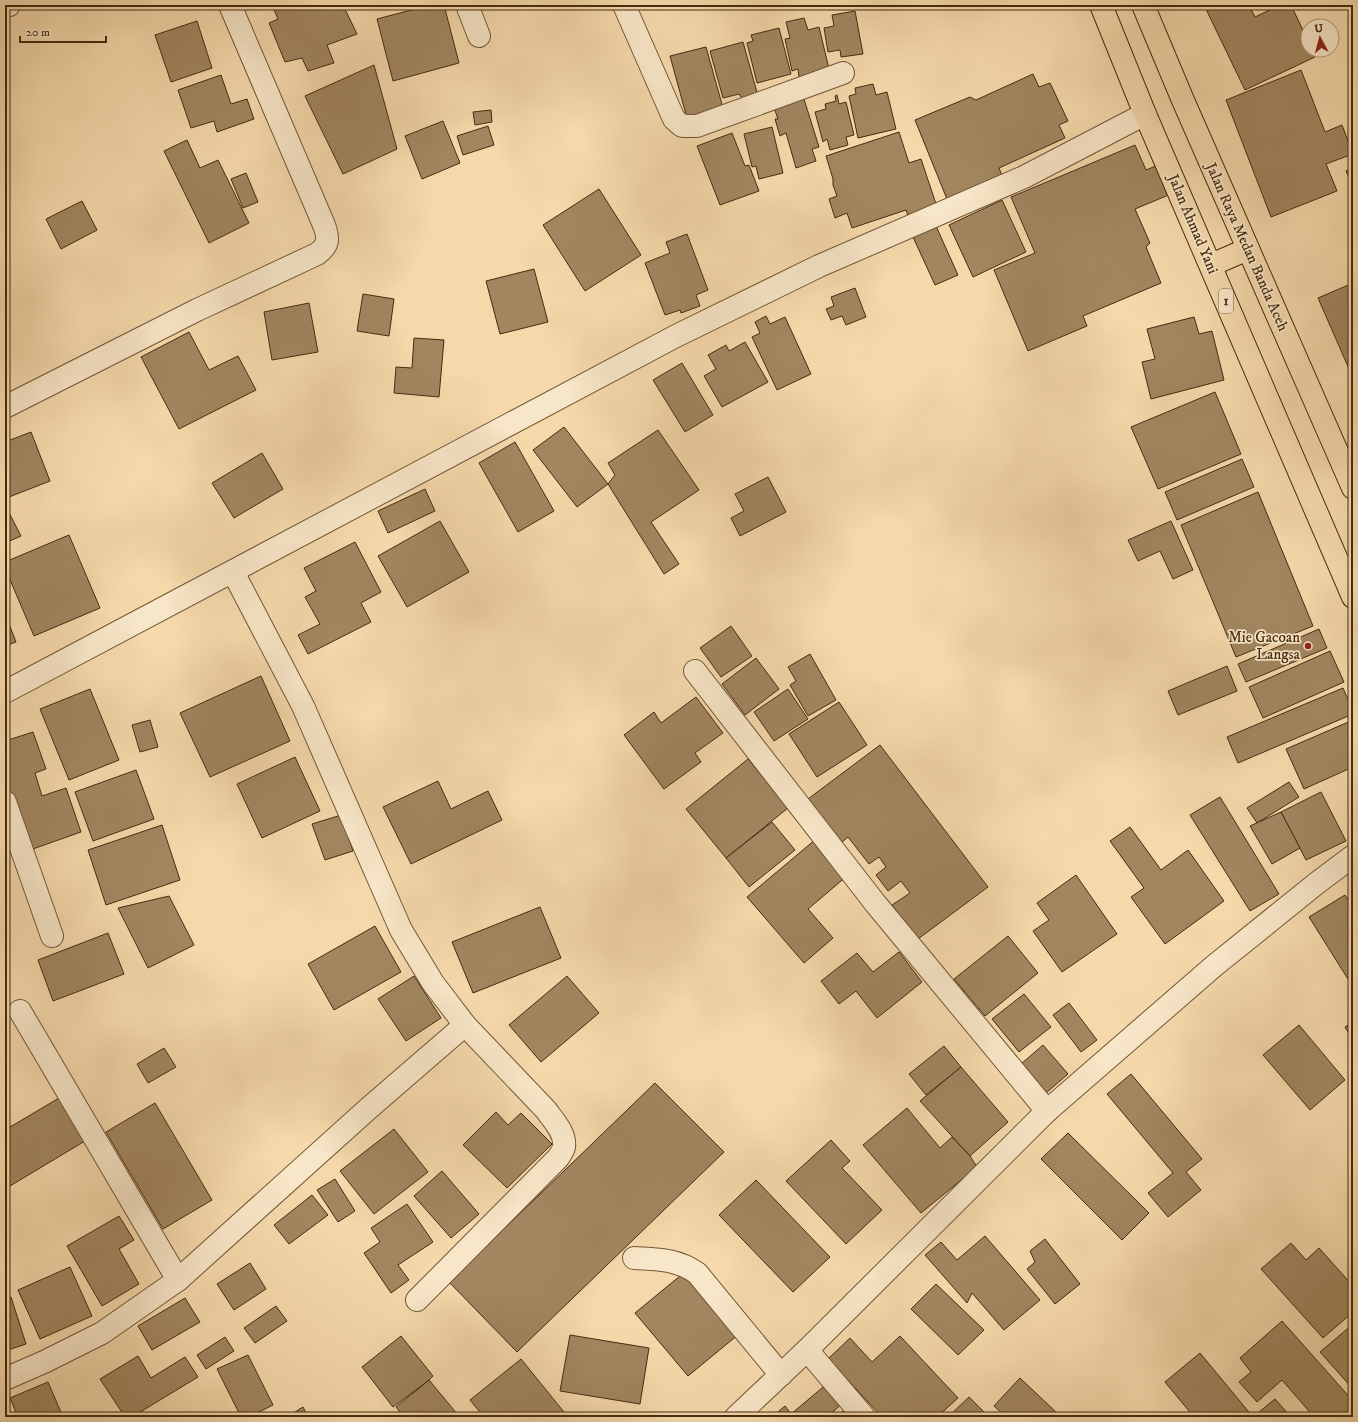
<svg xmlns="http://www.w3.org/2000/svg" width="1358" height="1422" font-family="'IM FELL DW Pica',serif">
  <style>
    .building { fill: #a18660; stroke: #452c0e }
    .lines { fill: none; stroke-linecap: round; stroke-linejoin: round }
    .minor-casing { stroke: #715735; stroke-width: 24 }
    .major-casing { stroke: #452c0e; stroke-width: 24 }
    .highway-casing { stroke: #452c0e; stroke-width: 24 }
    .minor { stroke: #f8e6c8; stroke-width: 22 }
    .major { stroke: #f5d9ab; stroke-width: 22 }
    .highway { stroke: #f5d9ab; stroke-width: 22 }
    .poi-dot { fill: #8f2418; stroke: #f8e6c8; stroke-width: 1.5 }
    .labels { text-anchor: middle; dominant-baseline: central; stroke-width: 3.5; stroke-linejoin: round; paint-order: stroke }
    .shield { fill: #f8e6c8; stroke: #7b6446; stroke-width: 1 }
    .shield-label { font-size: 14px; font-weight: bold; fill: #452c0e }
    .street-label { font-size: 15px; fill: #452c0e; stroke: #f8e6c8 }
    .poi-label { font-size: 15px; fill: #452c0e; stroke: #f8e6c8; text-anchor: end }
  </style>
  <rect width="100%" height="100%" fill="#f5d9ab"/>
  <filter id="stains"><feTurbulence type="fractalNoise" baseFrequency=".005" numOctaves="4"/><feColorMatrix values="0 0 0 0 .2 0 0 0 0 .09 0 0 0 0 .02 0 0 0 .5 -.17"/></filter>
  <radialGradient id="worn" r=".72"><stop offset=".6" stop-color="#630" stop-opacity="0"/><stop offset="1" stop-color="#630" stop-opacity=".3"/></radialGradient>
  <g class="building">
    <polygon points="272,5 343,5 357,34 327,45 334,63 308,71 302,58 285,62 269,23 278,19"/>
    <polygon points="430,5 444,5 459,63 393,81 377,19"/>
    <polygon points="1204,5 1249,5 1255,17 1280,5 1291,5 1308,41 1308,50 1312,50 1315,57 1245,90"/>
    <polygon points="855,11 863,54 841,57 840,50 828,52 824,28 834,26 832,15"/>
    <polygon points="804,18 808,30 819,27 829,69 799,77 798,69 792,71 785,39 790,38 786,22"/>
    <polygon points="197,21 212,68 171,82 155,35"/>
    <polygon points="779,28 791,74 757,83 747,43 753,41 751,35"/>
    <polygon points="743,42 758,96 743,100 739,94 723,98 710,51"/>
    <polygon points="706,47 723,108 687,118 670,56"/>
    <polygon points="374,65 397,149 343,174 305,96"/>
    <polygon points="1301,70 1325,132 1342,125 1353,154 1326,164 1337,191 1271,217 1226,100"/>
    <polygon points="1033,74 1039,87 1050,83 1068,121 1059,125 1065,138 999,168 1003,178 949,204 915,120 970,97 976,100"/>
    <polygon points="221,75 231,104 247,99 254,119 217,132 214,121 191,128 178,90"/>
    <polygon points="873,84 876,95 887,92 896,129 858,138 849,96 856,94 855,88"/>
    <polygon points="837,95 839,104 846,102 854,135 846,137 848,145 830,150 827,139 823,142 815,112 826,109 825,104 836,101 835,96"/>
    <polygon points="803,96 819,147 812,149 816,161 796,168 786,133 780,136 775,119 778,119 773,105"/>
    <polygon points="491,110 492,122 475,125 473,112"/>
    <polygon points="443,121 460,163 422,179 405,136"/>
    <polygon points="488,126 494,145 463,155 457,136"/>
    <polygon points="772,127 783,173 759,179 756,166 752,167 744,134"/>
    <polygon points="899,132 909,163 921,159 939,213 910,222 906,210 852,228 847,213 835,218 829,199 837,196 833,185 833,179 826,156"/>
    <polygon points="732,133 745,166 749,165 759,191 720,205 697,146"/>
    <polygon points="187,140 200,168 218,160 249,223 209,243 164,151"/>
    <polygon points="1135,145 1146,170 1158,165 1171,194 1135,209 1150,243 1146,247 1161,283 1083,316 1087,326 1028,351 994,270 1035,253 1011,197"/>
    <polygon points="1353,168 1353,187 1346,171"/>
    <polygon points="246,173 258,202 243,208 231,179"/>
    <polygon points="599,189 641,255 585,291 543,225"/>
    <polygon points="1002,200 1026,252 973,277 949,225"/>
    <polygon points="82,201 97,230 61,249 46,219"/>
    <polygon points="936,226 958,275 935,285 913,237"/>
    <polygon points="687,234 708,290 696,295 700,306 681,313 680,310 665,315 645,263 670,253 666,242"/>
    <polygon points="534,269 548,322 500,334 486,281"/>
    <polygon points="1353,283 1353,378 1318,298"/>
    <polygon points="855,288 866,317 846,325 842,316 831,320 826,309 834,306 831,297"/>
    <polygon points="363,294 394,299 389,336 357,331"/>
    <polygon points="309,303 318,352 272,360 264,312"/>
    <polygon points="766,316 770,324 785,317 811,374 777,390 752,337 760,333 755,322"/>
    <polygon points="1194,317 1199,334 1212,331 1224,380 1151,399 1142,362 1155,359 1147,329"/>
    <polygon points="189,332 209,370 238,356 256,390 179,429 141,357"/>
    <polygon points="414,338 444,340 439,397 394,393 396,367 412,368"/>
    <polygon points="745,342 768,382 722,407 704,376 716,369 708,355 726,345 729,351"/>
    <polygon points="682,363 713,415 685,432 653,380"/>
    <polygon points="1215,392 1241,454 1158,489 1131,427"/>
    <polygon points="564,427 608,484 577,507 533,450"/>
    <polygon points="658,430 699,490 651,522 679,564 664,574 608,484 615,475 608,463"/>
    <polygon points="31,432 50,481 9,497 5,487 5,442"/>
    <polygon points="515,442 554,511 518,532 479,463"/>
    <polygon points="262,453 283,489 234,518 212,483"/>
    <polygon points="1242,459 1254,487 1177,520 1165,492"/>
    <polygon points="768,477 786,512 740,536 731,518 744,511 735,494"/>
    <polygon points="425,489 435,511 388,533 378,511"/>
    <polygon points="1258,492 1313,626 1236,657 1181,525"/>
    <polygon points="5,505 21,536 5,543"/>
    <polygon points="440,521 469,572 407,607 378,556"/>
    <polygon points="1171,521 1193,570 1173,579 1160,551 1138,561 1128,540"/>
    <polygon points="69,535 100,608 34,636 5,568 5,562"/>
    <polygon points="355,542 381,592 361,603 371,622 308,654 298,635 320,624 305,597 316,591 304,568"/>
    <polygon points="5,614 16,642 5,646"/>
    <polygon points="731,626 752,656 721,677 700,648"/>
    <polygon points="1319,629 1327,648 1246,682 1238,664"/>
    <polygon points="1330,651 1344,682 1263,718 1249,687"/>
    <polygon points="810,654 836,700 808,716 790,685 796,681 788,667"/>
    <polygon points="756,658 779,689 745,715 722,684"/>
    <polygon points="1227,666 1237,691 1178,715 1168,691"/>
    <polygon points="261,676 290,741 210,777 180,713"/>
    <polygon points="1343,688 1353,711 1353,714 1238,763 1227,737"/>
    <polygon points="90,689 119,760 69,780 40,709"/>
    <polygon points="788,689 808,719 774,741 754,712"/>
    <polygon points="696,697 723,733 695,753 701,762 664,789 624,735 654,712 661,723"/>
    <polygon points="839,702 867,745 817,777 789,734"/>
    <polygon points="150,720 158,747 140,752 132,725"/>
    <polygon points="1353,720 1353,767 1304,789 1286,749"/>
    <polygon points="33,732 46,769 35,773 42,796 66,788 81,832 30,850 5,778 5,741"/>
    <polygon points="880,745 988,887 918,939 892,905 910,893 901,881 888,891 876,875 886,867 879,857 869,864 848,837 841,843 808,799"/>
    <polygon points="295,757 320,811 262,838 237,784"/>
    <polygon points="748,759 788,808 726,858 686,809"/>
    <polygon points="136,770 154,819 93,841 75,792"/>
    <polygon points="438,781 451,809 488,791 502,820 411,864 383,807"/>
    <polygon points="1289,782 1299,797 1257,823 1247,808"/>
    <polygon points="1321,792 1346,841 1306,860 1281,812"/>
    <polygon points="1220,797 1279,894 1250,911 1190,815"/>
    <polygon points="1281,812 1300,848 1272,864 1250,826"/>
    <polygon points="341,815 353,851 325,860 312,824"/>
    <polygon points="772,822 795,850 749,887 726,858"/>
    <polygon points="162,825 180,880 106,905 88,850"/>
    <polygon points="1130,827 1161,870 1188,850 1224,901 1165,944 1131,897 1144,888 1110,841"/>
    <polygon points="816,839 847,876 808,909 833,938 804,963 747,897"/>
    <polygon points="1076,875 1117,934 1062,972 1033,931 1049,920 1037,903"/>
    <polygon points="1345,895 1353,907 1353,987 1309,917"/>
    <polygon points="169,896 194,945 148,968 118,908"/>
    <polygon points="540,907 561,958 473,993 452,942"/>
    <polygon points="375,926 401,972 334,1010 308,964"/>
    <polygon points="108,933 124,974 53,1001 38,960"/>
    <polygon points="1008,936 1038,973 985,1016 954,979"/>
    <polygon points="899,952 922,982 877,1018 856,991 839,1004 821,981 857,953 873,972"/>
    <polygon points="414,976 441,1018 406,1041 378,999"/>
    <polygon points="567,976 599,1013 541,1062 509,1025"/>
    <polygon points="1024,994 1051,1027 1019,1052 992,1019"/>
    <polygon points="1069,1003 1097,1040 1081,1052 1053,1015"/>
    <polygon points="1353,1022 1353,1040 1345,1027"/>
    <polygon points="1299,1025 1345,1080 1310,1110 1263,1055"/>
    <polygon points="1043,1045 1068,1074 1046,1093 1021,1064"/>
    <polygon points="944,1046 961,1067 926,1095 909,1074"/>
    <polygon points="164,1048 176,1067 148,1083 137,1064"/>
    <polygon points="961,1067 1008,1122 970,1156 920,1101"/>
    <polygon points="1131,1074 1202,1159 1186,1172 1201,1190 1168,1217 1148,1193 1173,1173 1107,1094"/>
    <polygon points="655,1083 724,1152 517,1352 449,1282"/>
    <polygon points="59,1098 85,1141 10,1186 5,1177 5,1130"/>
    <polygon points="155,1103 212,1200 163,1229 106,1132"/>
    <polygon points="907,1108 940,1148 952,1137 970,1156 977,1167 921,1213 863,1145"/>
    <polygon points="496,1112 508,1125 521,1113 552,1144 507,1188 463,1145"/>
    <polygon points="394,1129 428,1172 374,1214 340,1171"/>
    <polygon points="1068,1133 1149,1213 1122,1240 1041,1159"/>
    <polygon points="831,1140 850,1161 842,1168 882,1210 846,1244 786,1181"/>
    <polygon points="442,1171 479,1214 451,1238 414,1196"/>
    <polygon points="335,1179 355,1211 338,1222 317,1190"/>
    <polygon points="756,1180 830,1257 793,1292 719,1215"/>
    <polygon points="312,1195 328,1215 289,1244 274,1225"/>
    <polygon points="407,1204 433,1242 398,1265 409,1280 391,1293 364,1253 380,1242 371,1228"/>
    <polygon points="119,1216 134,1240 119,1249 139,1284 102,1306 67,1246"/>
    <polygon points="985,1236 1040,1300 1004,1330 972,1293 967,1303 925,1255 941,1242 957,1260"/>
    <polygon points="1045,1239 1080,1284 1055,1304 1027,1269 1035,1262 1030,1251"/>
    <polygon points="1291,1243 1306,1260 1319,1248 1353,1286 1353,1312 1323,1338 1261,1269"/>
    <polygon points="250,1263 266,1289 234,1310 217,1284"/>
    <polygon points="70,1267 92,1316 40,1339 18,1290"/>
    <polygon points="686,1271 739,1334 688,1376 635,1313"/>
    <polygon points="936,1284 984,1330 958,1355 911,1309"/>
    <polygon points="11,1297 26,1344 5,1351 5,1299"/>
    <polygon points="185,1298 200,1322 152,1350 138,1326"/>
    <polygon points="276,1306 287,1321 255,1343 244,1328"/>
    <polygon points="1282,1321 1353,1401 1353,1417 1314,1417 1282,1380 1257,1402 1239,1382 1251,1372 1240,1358"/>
    <polygon points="1353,1324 1353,1389 1320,1352"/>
    <polygon points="570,1335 649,1348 640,1404 560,1391"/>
    <polygon points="401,1336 433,1376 429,1380 393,1407 362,1367"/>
    <polygon points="900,1336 958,1398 937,1417 882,1417 828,1359 850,1338 872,1362"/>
    <polygon points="225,1337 234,1351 206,1369 197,1355"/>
    <polygon points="1200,1353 1253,1417 1275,1399 1291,1417 1194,1417 1165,1382"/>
    <polygon points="248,1355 273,1405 249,1417 241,1417 217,1369"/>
    <polygon points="138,1356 151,1378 185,1357 198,1377 132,1417 125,1417 100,1379"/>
    <polygon points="521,1359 568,1417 484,1417 470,1400"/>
    <polygon points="1020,1378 1057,1413 1053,1417 1006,1417 994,1406"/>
    <polygon points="429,1380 458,1415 456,1417 404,1417 396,1407"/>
    <polygon points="48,1382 63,1417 18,1417 10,1398"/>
    <polygon points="828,1383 844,1402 827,1417 772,1417 785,1406 791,1414"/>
    <polygon points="969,1397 989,1417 948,1417 951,1414"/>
    <polygon points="849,1406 859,1417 836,1417"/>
    <polygon points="303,1407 308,1417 287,1417"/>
    <polygon points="604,1412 608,1417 597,1417"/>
  </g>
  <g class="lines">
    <g class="minor-casing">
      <g id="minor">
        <polyline points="467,5 479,36"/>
        <polyline points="624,5 674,119 682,126 697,126 843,73"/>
        <polyline points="5,6 9,5"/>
        <path d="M5 407 197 310 317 254C329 245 329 239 324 225L230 5"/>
        <path d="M233 572 303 706 401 930 433 983 465 1025 546 1110C553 1120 566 1133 564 1147 563 1151 560 1155 558 1158L417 1300"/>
        <polyline points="695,671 875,903 1047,1111"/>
        <polyline points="5,692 676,336 819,266 1024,177 1145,114"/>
        <polyline points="5,802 52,936"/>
        <polyline points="20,1011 178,1280"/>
        <path d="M634 1258C657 1259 677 1259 697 1273L781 1375"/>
        <polyline points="807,1350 864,1417"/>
        <polyline points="5,1379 44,1362 102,1333 178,1280 369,1108 465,1025"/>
        <polyline points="736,1417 807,1350 1047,1111 1214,966 1317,883 1353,856"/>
      </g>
    </g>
    <g class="major-casing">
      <g id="major">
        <polyline points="1101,5 1145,114 1353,597"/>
        <polyline points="1143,5 1182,98 1353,488"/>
      </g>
    </g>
    <g class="highway-casing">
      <polyline id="highway" points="1211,265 1248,249"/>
    </g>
    <use href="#minor" class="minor"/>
    <use href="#major" class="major"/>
    <use href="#highway" class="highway"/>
  </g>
  <circle class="poi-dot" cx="1308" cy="646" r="4"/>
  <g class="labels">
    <rect class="shield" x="1219" y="289" width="14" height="24" rx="3"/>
    <g class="shield-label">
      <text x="1226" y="301">1</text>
    </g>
    <g class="street-label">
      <text transform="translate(1193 224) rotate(67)">Jalan Ahmad Yani</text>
      <text transform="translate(1247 247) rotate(66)">Jalan Raya Medan Banda Aceh</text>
    </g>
    <g class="poi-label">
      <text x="1300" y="637">Mie Gacoan<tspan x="1300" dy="17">Langsa</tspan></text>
    </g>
  </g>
  <rect width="1358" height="1422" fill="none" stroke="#f5d9ab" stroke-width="20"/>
  <rect x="6" y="6" width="1346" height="1410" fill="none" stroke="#452c0e" stroke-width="2"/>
  <rect x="10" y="10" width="1338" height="1402" fill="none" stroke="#452c0e"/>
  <g transform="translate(1320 38) rotate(353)"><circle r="19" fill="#f8e6c8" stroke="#b09c7e"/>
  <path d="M0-3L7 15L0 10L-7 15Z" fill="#8f2418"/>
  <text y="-6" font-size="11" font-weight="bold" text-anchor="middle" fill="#452c0e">U</text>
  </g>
  <path d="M20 36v6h86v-6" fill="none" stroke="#452c0e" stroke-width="2"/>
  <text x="26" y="36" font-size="12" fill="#452c0e" stroke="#f8e6c8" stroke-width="3" paint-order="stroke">20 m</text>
  <rect width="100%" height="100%" filter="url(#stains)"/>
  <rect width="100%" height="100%" fill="url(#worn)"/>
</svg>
